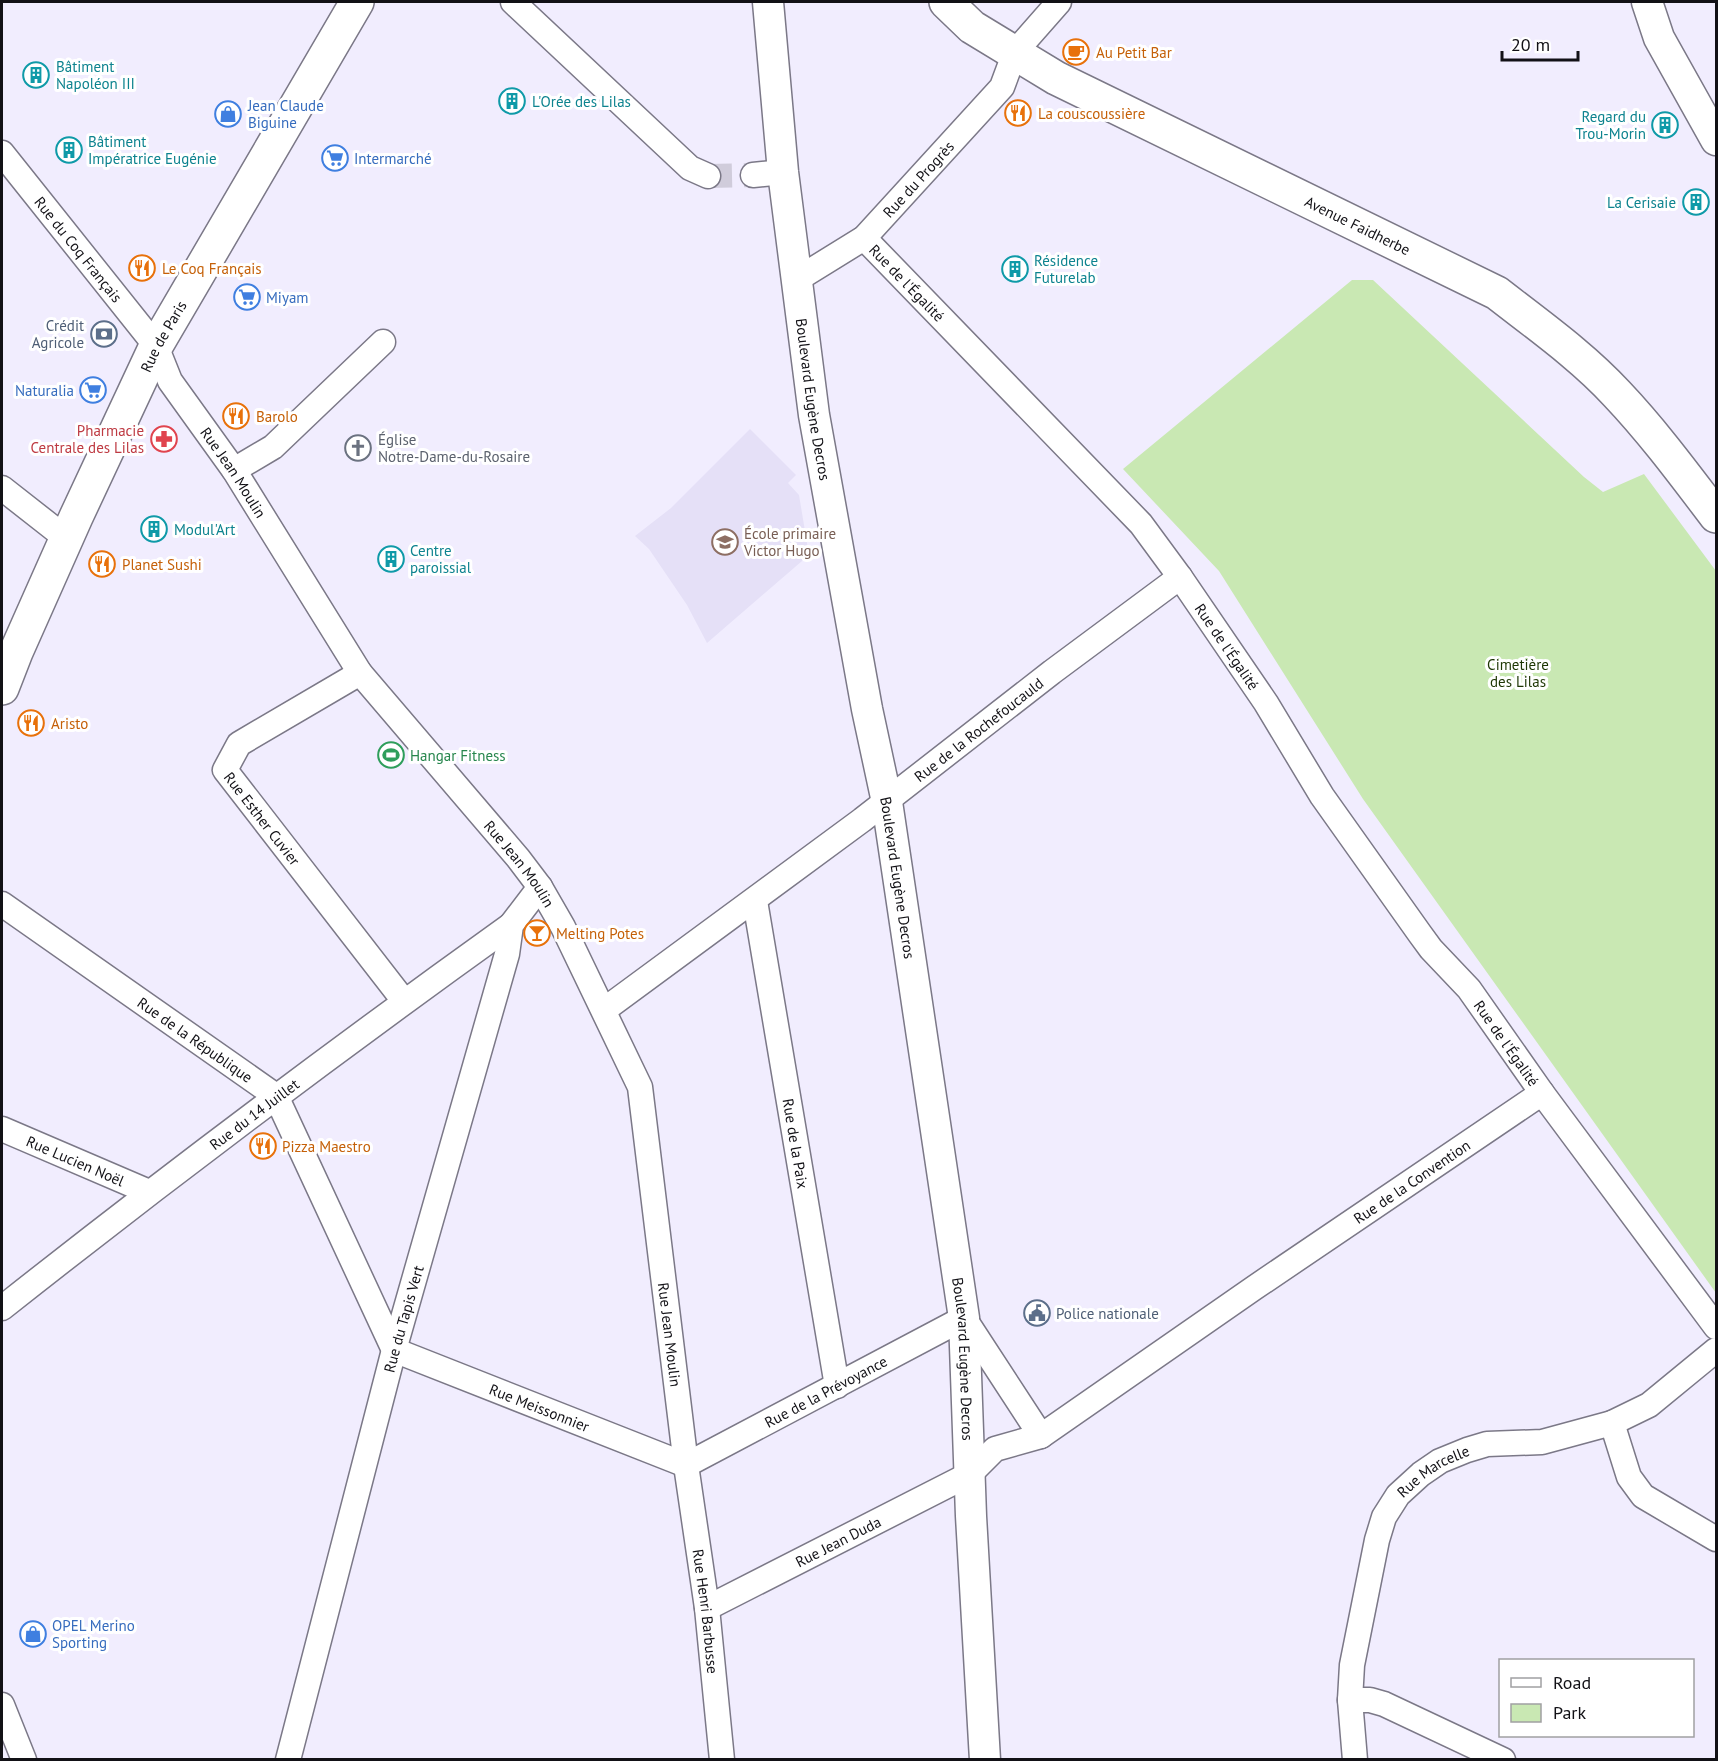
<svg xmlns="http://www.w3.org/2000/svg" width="1718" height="1761" font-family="'PT Sans',sans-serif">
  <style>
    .built { fill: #e5e0f7 }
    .green { fill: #c9e8b3 }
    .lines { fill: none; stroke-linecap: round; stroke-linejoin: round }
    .minor-tunnel { stroke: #d0ccdb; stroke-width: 24; stroke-dasharray: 24 12; stroke-linecap: butt }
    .minor-casing { stroke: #7b7887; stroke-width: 27 }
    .tertiary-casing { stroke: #7b7887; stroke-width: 33 }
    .secondary-casing { stroke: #7b7887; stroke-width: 36 }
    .minor { stroke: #fff; stroke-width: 24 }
    .tertiary { stroke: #fff; stroke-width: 30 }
    .secondary { stroke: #fff; stroke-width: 33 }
    .labels { text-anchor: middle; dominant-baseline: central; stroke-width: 6; stroke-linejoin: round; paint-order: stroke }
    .food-label { font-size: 15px; fill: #c56008; stroke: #fff; text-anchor: start }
    .culture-label { font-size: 15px; fill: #0d838f; stroke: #fff; text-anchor: start }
    .shop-label { font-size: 15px; fill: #366cbe; stroke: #fff; text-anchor: start }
    .street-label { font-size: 15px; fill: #121116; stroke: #fff }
    .service-label { font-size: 15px; fill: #4e5e75; stroke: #fff; text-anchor: end }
    .health-label { font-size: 15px; fill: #be3a42; stroke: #fff; text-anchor: end }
    .worship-label { font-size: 15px; fill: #5b616d; stroke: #fff; text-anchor: start }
    .education-label { font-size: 15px; fill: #785e54; stroke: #fff; text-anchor: start }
    .park-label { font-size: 15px; fill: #1d3603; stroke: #fff }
    .leisure-label { font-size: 15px; fill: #27864d; stroke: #fff; text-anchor: start }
  </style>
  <rect width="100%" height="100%" fill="#f1edfe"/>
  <polygon class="built" points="750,429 796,475 788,483 799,495 809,555 707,643 687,605 649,549 635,536 671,508"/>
  <polygon class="green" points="1352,280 1373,280 1584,477 1603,492 1644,474 1716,571 1716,1293 1363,799 1219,571 1123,469"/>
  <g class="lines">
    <polyline class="minor-tunnel" points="708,176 753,175"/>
    <g class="minor-casing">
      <g id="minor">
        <polyline points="513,2 690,168 708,176"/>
        <path id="s1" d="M2 153 156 346 170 381 234 470 360 673 518 858 540 887 563 927 640 1087 686 1465 707 1608 722 1760"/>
        <polyline points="753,175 783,172"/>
        <path id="s2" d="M864 238 1141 524 1180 577 1266 703 1322 796 1420 934 1431 949 1469 989 1542 1093 1716 1327"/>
        <path id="s3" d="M796 280 864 238 1002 87 1015 52 1059 2"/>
        <polyline points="234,470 273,447 383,342"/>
        <polyline points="2,488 67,539"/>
        <path id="s4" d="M360 673 239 744 225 770 404 1001"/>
        <path id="s5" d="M755 901 837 1386"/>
        <path id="s6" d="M2 904 276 1096 394 1350 686 1465"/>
        <path id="s7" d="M604 1010 862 820 1052 672 1180 577"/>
        <path id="s8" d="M2 1129 149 1192"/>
        <path id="s9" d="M2 1308C169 1176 338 1049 511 925"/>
        <polyline points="1612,1423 1629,1477 1643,1496 1716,1539"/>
        <path id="s10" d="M686 1465 964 1318 1041 1436"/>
        <path id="s11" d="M707 1608 970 1474 995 1449 1041 1436 1254 1288 1542 1093"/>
        <polyline points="1350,1700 1370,1700 1384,1704 1503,1760"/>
        <polyline points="2,1705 24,1760"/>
        <path id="s12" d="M288 1760 394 1350 507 954 511 925 540 887"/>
        <path id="s13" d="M1355 1760 1350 1700 1352 1665 1377 1540 1384 1517 1398 1495 1421 1474 1440 1461 1467 1450 1487 1444 1542 1442 1612 1423 1649 1405 1716 1350"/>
      </g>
    </g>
    <g class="tertiary-casing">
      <g id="tertiary">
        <path id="s14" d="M768 2 783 172 814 415 867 709 887 802 964 1318 971 1516 985 1760"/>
        <polyline points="1647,2 1659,38 1716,140"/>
      </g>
    </g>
    <g class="secondary-casing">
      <g id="secondary">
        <path id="s15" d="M946 2 972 27 1056 78 1497 293C1538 325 1582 356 1617 394 1653 432 1684 474 1716 516"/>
        <path id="s16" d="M2 688 16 652 76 517 156 346 357 2"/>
      </g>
    </g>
    <use href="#minor" class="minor"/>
    <use href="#tertiary" class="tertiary"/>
    <use href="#secondary" class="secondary"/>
  </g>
  <defs>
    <g id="cafe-ring" transform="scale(1.35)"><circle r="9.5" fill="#fff" stroke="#e8710a" stroke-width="1.5"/><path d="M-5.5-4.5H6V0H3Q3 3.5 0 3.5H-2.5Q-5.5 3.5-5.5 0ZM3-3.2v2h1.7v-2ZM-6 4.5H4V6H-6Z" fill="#e8710a"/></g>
    <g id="building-ring" transform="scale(1.35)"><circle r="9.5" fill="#fff" stroke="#0f9aa8" stroke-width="1.5"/><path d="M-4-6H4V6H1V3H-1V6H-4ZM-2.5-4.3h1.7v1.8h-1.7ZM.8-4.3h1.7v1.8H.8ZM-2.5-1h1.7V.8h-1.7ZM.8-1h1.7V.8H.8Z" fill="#0f9aa8"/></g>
    <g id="restaurant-ring" transform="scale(1.35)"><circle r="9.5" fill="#fff" stroke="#e8710a" stroke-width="1.5"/><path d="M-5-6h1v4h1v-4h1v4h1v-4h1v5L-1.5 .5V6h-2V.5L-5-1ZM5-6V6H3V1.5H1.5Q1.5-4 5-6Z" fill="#e8710a"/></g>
    <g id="shop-ring" transform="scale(1.35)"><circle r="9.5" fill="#fff" stroke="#3f7fe0" stroke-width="1.5"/><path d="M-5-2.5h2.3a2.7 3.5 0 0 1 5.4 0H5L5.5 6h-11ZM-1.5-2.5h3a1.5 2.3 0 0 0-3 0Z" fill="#3f7fe0"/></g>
    <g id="supermarket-ring" transform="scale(1.35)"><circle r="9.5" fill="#fff" stroke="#3f7fe0" stroke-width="1.5"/><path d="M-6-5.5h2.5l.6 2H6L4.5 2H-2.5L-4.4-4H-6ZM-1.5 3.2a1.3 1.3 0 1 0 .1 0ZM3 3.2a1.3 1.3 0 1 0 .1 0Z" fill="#3f7fe0"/></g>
    <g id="bank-ring" transform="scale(1.35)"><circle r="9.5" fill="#fff" stroke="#5c6f8a" stroke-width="1.5"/><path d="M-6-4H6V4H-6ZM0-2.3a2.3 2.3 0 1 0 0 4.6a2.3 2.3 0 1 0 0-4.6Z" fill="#5c6f8a"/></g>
    <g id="pharmacy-ring" transform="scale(1.35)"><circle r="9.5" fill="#fff" stroke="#e0444e" stroke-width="1.5"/><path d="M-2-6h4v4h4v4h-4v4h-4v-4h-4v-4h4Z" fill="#e0444e"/></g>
    <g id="church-ring" transform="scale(1.35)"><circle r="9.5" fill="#fff" stroke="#6b7280" stroke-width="1.5"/><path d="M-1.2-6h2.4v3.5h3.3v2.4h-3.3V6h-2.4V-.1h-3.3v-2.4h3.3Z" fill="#6b7280"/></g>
    <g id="school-ring" transform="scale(1.35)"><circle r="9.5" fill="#fff" stroke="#8d6e63" stroke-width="1.5"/><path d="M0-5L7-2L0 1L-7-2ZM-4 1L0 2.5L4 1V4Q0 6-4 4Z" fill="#8d6e63"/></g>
    <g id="stadium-ring" transform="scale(1.35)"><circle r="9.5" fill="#fff" stroke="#2e9e5b" stroke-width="1.5"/><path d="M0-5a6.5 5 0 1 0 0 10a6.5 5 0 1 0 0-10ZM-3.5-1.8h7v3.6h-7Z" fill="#2e9e5b"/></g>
    <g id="bar-ring" transform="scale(1.35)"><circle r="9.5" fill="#fff" stroke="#e8710a" stroke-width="1.5"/><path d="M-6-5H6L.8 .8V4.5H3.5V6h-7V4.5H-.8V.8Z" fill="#e8710a"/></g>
    <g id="civic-ring" transform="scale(1.35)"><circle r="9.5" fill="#fff" stroke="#5c6f8a" stroke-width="1.5"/><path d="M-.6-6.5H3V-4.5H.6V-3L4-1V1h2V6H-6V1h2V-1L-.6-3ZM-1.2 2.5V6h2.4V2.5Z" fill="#5c6f8a"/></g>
  </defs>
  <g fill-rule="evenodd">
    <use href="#cafe-ring" x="1076" y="52"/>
    <use href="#building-ring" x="36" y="75"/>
    <use href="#building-ring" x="512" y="101"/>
    <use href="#restaurant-ring" x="1018" y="113"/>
    <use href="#shop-ring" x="228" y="114"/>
    <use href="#building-ring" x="1665" y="125"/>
    <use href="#building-ring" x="69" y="150"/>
    <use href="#supermarket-ring" x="335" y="158"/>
    <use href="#building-ring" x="1696" y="202"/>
    <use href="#restaurant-ring" x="142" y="268"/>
    <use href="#building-ring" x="1015" y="269"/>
    <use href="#supermarket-ring" x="247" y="297"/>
    <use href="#bank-ring" x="104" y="334"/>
    <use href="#supermarket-ring" x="93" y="390"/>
    <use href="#restaurant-ring" x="236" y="416"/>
    <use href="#pharmacy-ring" x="164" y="439"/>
    <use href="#church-ring" x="358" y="448"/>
    <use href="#building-ring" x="154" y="529"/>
    <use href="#school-ring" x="725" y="542"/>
    <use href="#building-ring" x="391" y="559"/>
    <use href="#restaurant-ring" x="102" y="564"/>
    <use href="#restaurant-ring" x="31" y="723"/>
    <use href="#stadium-ring" x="391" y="755"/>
    <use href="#bar-ring" x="537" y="933"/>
    <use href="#restaurant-ring" x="263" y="1146"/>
    <use href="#civic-ring" x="1037" y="1313"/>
    <use href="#shop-ring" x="33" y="1634"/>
  </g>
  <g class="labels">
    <g class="food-label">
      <text x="1096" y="52">Au Petit Bar</text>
      <text x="1038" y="113">La couscoussière</text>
      <text x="162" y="268">Le Coq Français</text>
      <text x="256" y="416">Barolo</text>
      <text x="122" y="564">Planet Sushi</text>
      <text x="51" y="723">Aristo</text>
      <text x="556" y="933">Melting Potes</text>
      <text x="282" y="1146">Pizza Maestro</text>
    </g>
    <g class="culture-label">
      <text x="56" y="66">Bâtiment<tspan x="56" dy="17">Napoléon III</tspan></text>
      <text x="532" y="101">L'Orée des Lilas</text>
      <text x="1646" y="116" text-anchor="end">Regard du<tspan x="1646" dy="17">Trou-Morin</tspan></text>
      <text x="88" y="141">Bâtiment<tspan x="88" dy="17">Impératrice Eugénie</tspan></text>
      <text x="1676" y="202" text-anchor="end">La Cerisaie</text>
      <text x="1034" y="260">Résidence<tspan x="1034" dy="17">Futurelab</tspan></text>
      <text x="174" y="529">Modul'Art</text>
      <text x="410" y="550">Centre<tspan x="410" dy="17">paroissial</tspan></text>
    </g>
    <g class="shop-label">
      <text x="248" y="105">Jean Claude<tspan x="248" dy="17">Biguine</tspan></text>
      <text x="354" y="158">Intermarché</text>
      <text x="266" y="297">Miyam</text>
      <text x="74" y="390" text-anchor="end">Naturalia</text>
      <text x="52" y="1625">OPEL Merino<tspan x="52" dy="17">Sporting</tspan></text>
    </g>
    <g class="street-label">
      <text stroke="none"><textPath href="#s3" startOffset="160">Rue du Progrès</textPath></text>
      <text stroke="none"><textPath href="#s15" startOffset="470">Avenue Faidherbe</textPath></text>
      <text stroke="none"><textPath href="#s1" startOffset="123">Rue du Coq Français</textPath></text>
      <text stroke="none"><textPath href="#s2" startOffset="62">Rue de l'Égalité</textPath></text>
      <text stroke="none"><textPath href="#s16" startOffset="387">Rue de Paris</textPath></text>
      <text stroke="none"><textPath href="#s14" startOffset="400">Boulevard Eugène Decros</textPath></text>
      <text stroke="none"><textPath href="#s1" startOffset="396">Rue Jean Moulin</textPath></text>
      <text stroke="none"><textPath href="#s2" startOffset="548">Rue de l'Égalité</textPath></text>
      <text stroke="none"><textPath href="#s7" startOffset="468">Rue de la Rochefoucauld</textPath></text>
      <text stroke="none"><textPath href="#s4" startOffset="231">Rue Esther Cuvier</textPath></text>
      <text stroke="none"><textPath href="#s1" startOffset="882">Rue Jean Moulin</textPath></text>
      <text stroke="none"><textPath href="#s14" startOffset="886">Boulevard Eugène Decros</textPath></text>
      <text stroke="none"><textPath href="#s6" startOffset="236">Rue de la République</textPath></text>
      <text stroke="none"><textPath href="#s2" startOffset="1034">Rue de l'Égalité</textPath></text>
      <text stroke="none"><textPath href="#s9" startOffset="318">Rue du 14 Juillet</textPath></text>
      <text stroke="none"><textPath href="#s5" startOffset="246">Rue de la Paix</textPath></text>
      <text stroke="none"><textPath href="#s8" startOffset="80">Rue Lucien Noël</textPath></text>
      <text stroke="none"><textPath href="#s11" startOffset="828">Rue de la Convention</textPath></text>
      <text stroke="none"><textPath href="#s12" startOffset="456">Rue du Tapis Vert</textPath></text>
      <text stroke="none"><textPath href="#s1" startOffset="1386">Rue Jean Moulin</textPath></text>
      <text stroke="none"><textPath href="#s14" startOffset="1372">Boulevard Eugène Decros</textPath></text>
      <text stroke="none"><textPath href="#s10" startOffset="158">Rue de la Prévoyance</textPath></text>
      <text stroke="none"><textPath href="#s6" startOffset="771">Rue Meissonnier</textPath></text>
      <text stroke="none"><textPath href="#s13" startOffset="316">Rue Marcelle</textPath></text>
      <text stroke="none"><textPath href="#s11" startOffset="147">Rue Jean Duda</textPath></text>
      <text stroke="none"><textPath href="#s1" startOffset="1665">Rue Henri Barbusse</textPath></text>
    </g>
    <g class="service-label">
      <text x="84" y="325">Crédit<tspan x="84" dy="17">Agricole</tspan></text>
      <text x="1056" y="1313" text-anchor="start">Police nationale</text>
    </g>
    <g class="health-label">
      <text x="144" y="430">Pharmacie<tspan x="144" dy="17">Centrale des Lilas</tspan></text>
    </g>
    <g class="worship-label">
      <text x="378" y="439">Église<tspan x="378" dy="17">Notre-Dame-du-Rosaire</tspan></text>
    </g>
    <g class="education-label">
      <text x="744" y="533">École primaire<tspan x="744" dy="17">Victor Hugo</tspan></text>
    </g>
    <g class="park-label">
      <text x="1518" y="664">Cimetière<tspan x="1518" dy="17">des Lilas</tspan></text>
    </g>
    <g class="leisure-label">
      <text x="410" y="755">Hangar Fitness</text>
    </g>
  </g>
  <rect width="1718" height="1761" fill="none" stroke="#121116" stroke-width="6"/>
  <rect x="1499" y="1659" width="195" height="78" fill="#ffffff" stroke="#a0a0a2" stroke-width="1.5"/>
  <rect x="1511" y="1678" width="30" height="9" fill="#ffffff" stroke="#a0a0a2" stroke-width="1.5"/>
  <text x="1553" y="1689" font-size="18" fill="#121116">Road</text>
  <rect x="1511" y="1704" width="30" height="18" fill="#c9e8b3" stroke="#a0a0a2" stroke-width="1.5"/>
  <text x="1553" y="1719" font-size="18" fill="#121116">Park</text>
  <path d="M1502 51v9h76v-9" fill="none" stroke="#121116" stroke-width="3"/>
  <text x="1511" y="51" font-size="18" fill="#121116" stroke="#ffffff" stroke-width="4.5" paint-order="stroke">20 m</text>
</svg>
